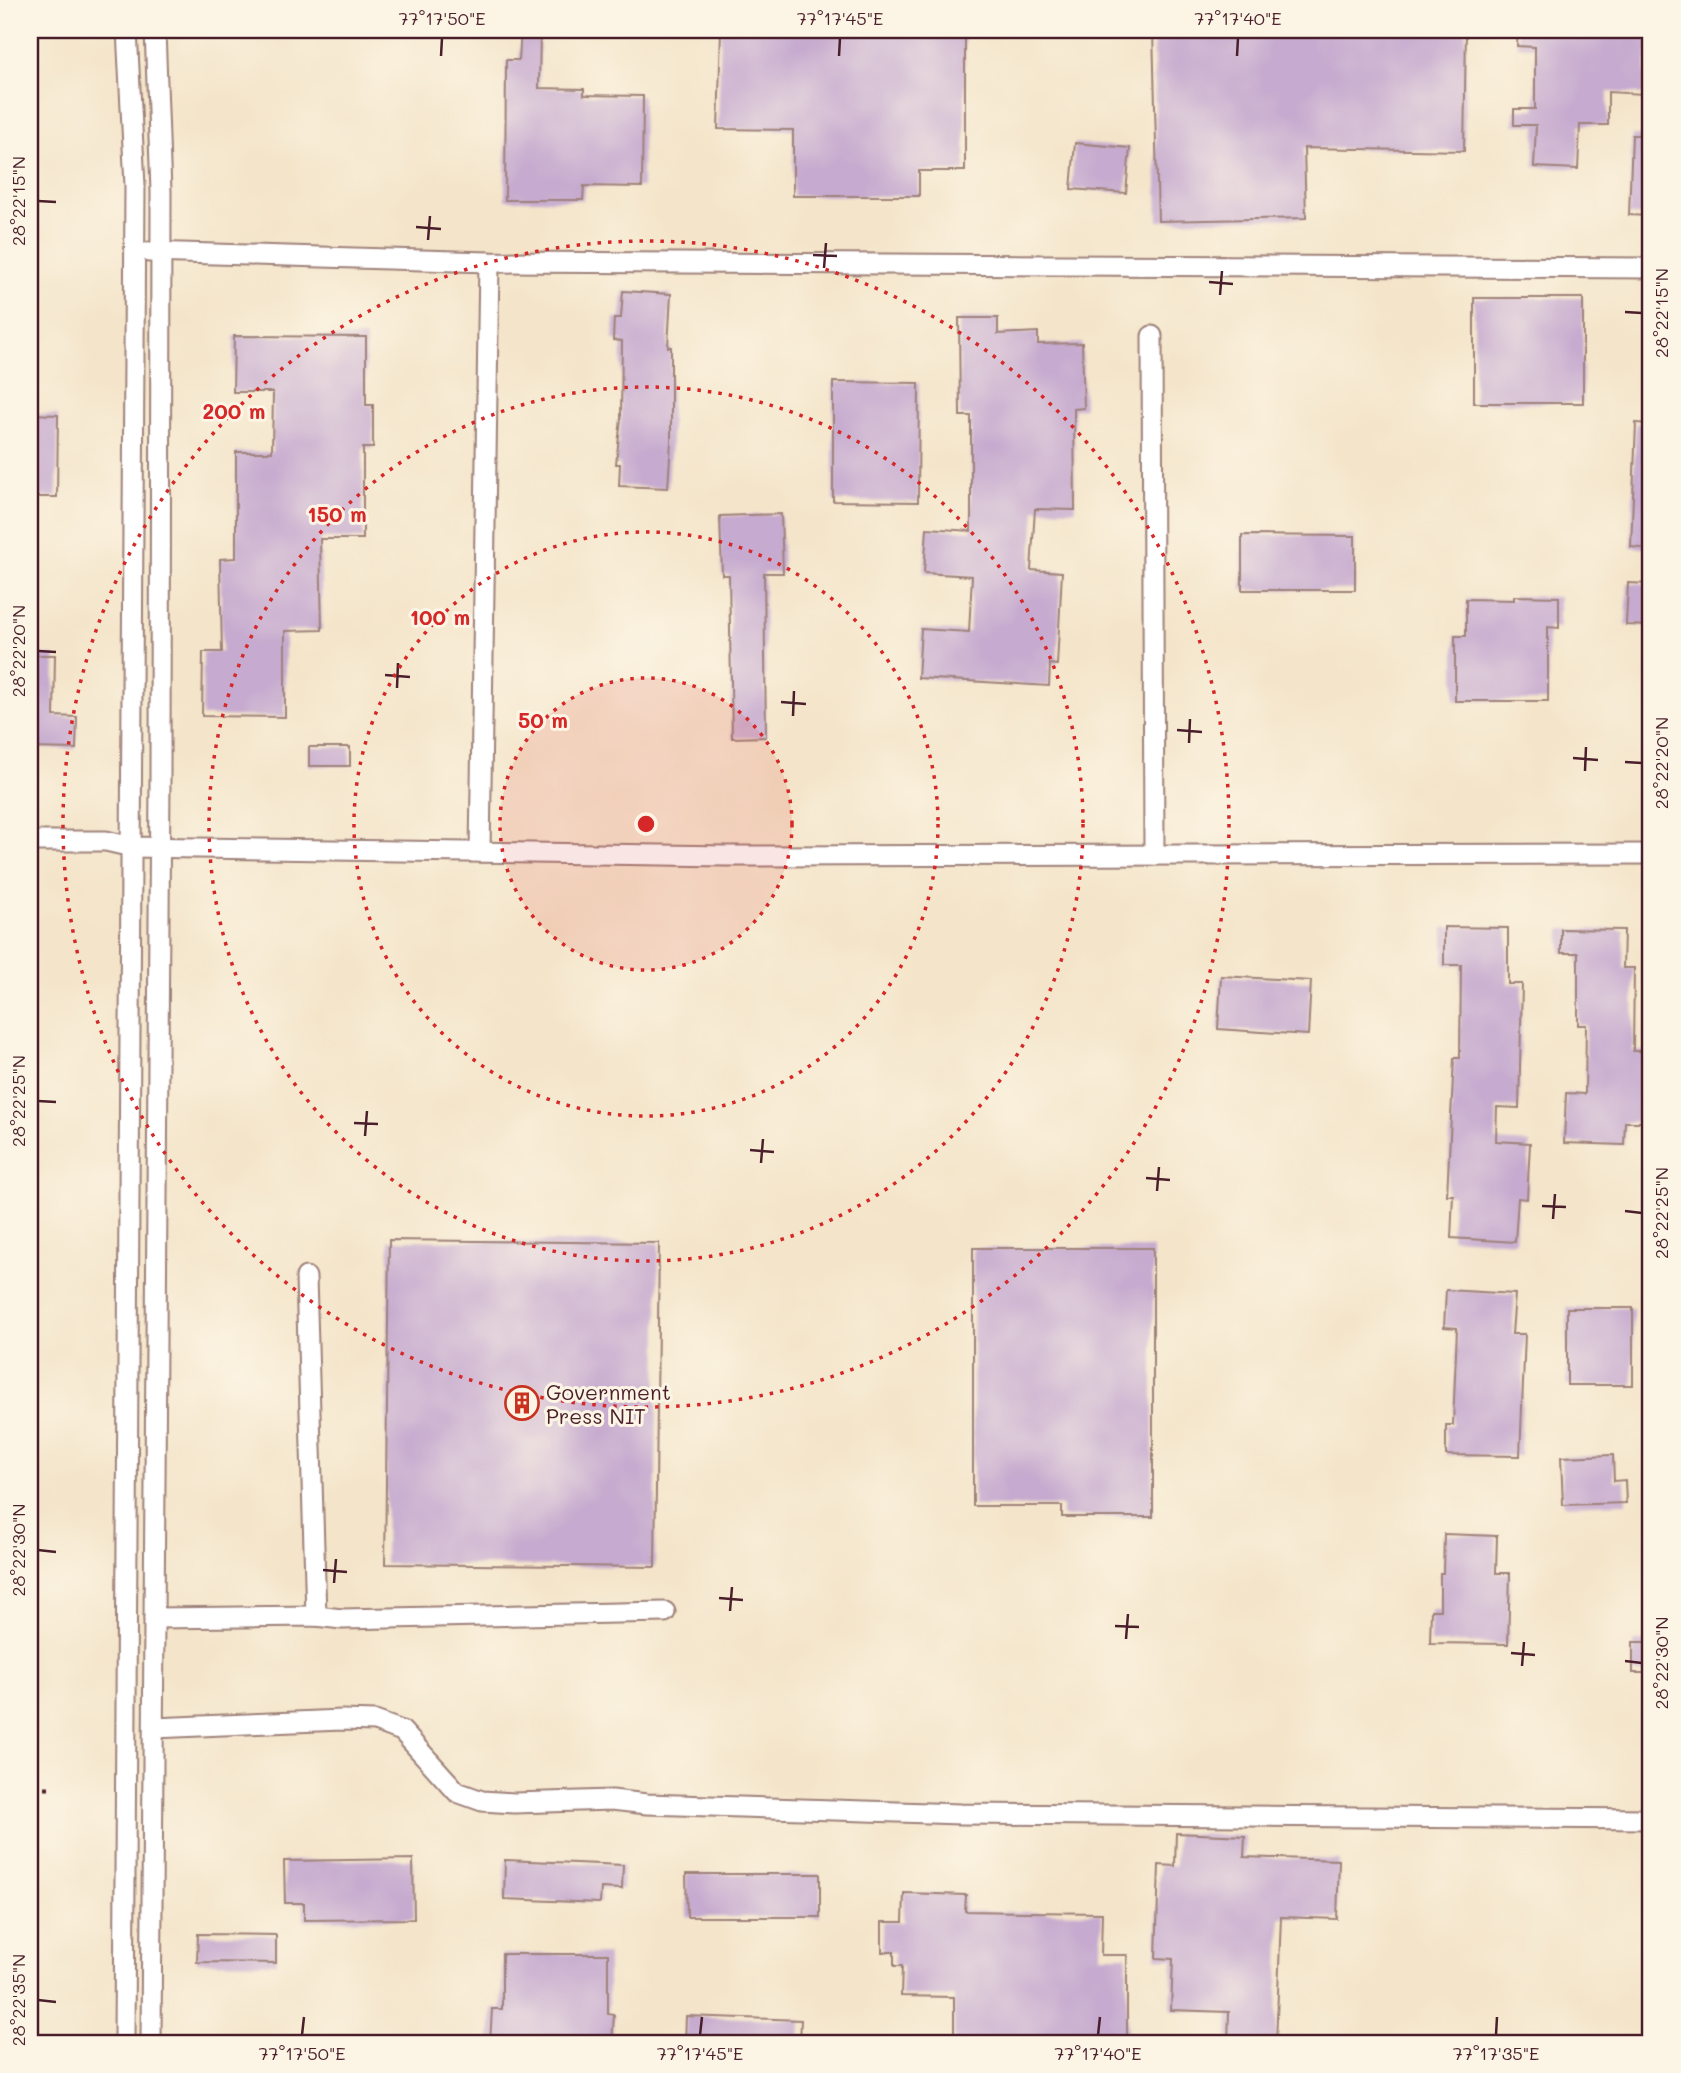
<svg xmlns="http://www.w3.org/2000/svg" width="1681" height="2073" font-family="Mali,sans-serif">
  <style>
    .building { fill: #c6aacf }
    .lines { fill: none; stroke-linecap: round; stroke-linejoin: round }
    .minor-casing { stroke: #9f827a; stroke-width: 23 }
    .minor { stroke: #fff; stroke-width: 19 }
    .rail { stroke: #4a1f2b; stroke-width: 5; stroke-dasharray: 10 5; stroke-linecap: butt }
    .ticks { fill: none; stroke: #4a1f2b; stroke-width: 2.5 }
    .ring { fill: none; stroke: #d62828; stroke-width: 3.5; stroke-dasharray: 3.5 7 }
    .labels { text-anchor: middle; dominant-baseline: central; stroke-width: 6; stroke-linejoin: round; paint-order: stroke }
    .poi-label { font-size: 21px; fill: #4a1f2b; stroke: #fcf5e5; text-anchor: start }
    .centre { fill: #d62828; stroke: #fcf5e5; stroke-width: 3.5 }
    .ring-label { font-size: 21px; text-anchor: middle; font-weight: bold; fill: #d62828; stroke: #fcf5e5; stroke-width: 6; stroke-linejoin: round; paint-order: stroke }
    .neatline { fill: none; stroke: #4a1f2b; stroke-width: 2.5 }
    .ticks-label { font-size: 18px; text-anchor: middle; fill: #4a1f2b }
  </style>
  <rect width="100%" height="100%" fill="#fcf5e5"/>
  <filter id="ink" filterUnits="userSpaceOnUse"><feTurbulence type="fractalNoise" baseFrequency=".0143" numOctaves="2"/><feDisplacementMap in="SourceGraphic" scale="14" xChannelSelector="R" yChannelSelector="G"/><feConvolveMatrix kernelMatrix="1 2 1 2 8 2 1 2 1" color-interpolation-filters="sRGB"/></filter>
  <filter id="wash" filterUnits="userSpaceOnUse"><feTurbulence type="fractalNoise" baseFrequency=".00686" numOctaves="4" result="noise"/><feDisplacementMap in="SourceGraphic" scale="28" xChannelSelector="R" yChannelSelector="G"/><feGaussianBlur stdDeviation="1.57" result="paint"/><feColorMatrix in="noise" values="0 0 0 0 0 0 0 0 0 0 0 0 0 0 0 0 0 1.4 0 .05"/><feComposite in="paint" operator="in"/></filter>
  <g filter="url(#wash)">
    <rect width="100%" height="100%" fill="#f4e5ca"/>
    <g id="blocks">
      <g class="building">
        <polygon points="521,30 540,30 539,88 584,89 584,95 643,96 642,187 584,186 583,200 505,200 506,60 519,60"/>
        <polygon points="721,30 965,30 965,171 919,171 919,196 793,196 793,130 718,129"/>
        <polygon points="1153,30 1466,30 1464,151 1304,148 1306,218 1158,221"/>
        <polygon points="1518,30 1651,30 1651,51 1647,50 1644,94 1608,92 1608,125 1580,125 1578,169 1534,167 1536,125 1514,125 1514,109 1535,109 1535,47 1517,46"/>
        <polygon points="1632,135 1651,135 1648,216 1629,215"/>
        <polygon points="1075,143 1130,148 1126,193 1071,189"/>
        <polygon points="623,291 671,294 668,347 671,347 671,441 668,488 619,486 620,464 616,464 621,418 622,341 613,340 614,318 621,318"/>
        <rect x="1474" y="298" width="109" height="105"/>
        <polygon points="959,318 998,318 998,334 1038,332 1038,344 1082,343 1084,408 1074,409 1075,510 1035,509 1031,570 1062,572 1057,665 1050,664 1049,686 918,678 921,629 969,632 972,576 924,573 927,528 971,531 971,416 960,416"/>
        <polygon points="234,336 366,337 366,405 373,405 373,448 363,448 363,539 320,539 322,630 285,631 285,717 202,716 203,652 222,652 220,559 236,558 236,452 272,452 273,392 233,392"/>
        <polygon points="833,382 919,383 918,502 833,501"/>
        <polygon points="30,414 58,415 57,497 30,497"/>
        <polygon points="1636,423 1651,424 1651,549 1631,547"/>
        <polygon points="781,514 783,573 764,573 766,737 732,738 729,575 722,575 720,516"/>
        <polygon points="1242,535 1355,536 1355,590 1242,590"/>
        <polygon points="1628,583 1651,584 1651,626 1626,625"/>
        <polygon points="1514,596 1559,597 1559,628 1548,627 1548,701 1455,701 1455,636 1466,636 1466,599 1514,600"/>
        <polygon points="30,655 55,655 54,716 77,717 76,749 30,748"/>
        <rect x="309" y="747" width="41" height="19"/>
        <polygon points="1444,927 1508,928 1508,984 1522,984 1519,1108 1497,1107 1496,1141 1530,1143 1527,1199 1518,1198 1515,1242 1451,1238 1453,1195 1447,1195 1454,1058 1460,1058 1461,965 1444,965"/>
        <polygon points="1561,929 1624,930 1623,968 1634,968 1633,1051 1651,1051 1651,1122 1625,1122 1624,1145 1564,1143 1566,1093 1585,1094 1586,1025 1578,1025 1578,953 1561,953"/>
        <polygon points="1221,976 1311,981 1308,1035 1218,1029"/>
        <polygon points="389,1240 659,1243 655,1567 385,1564"/>
        <polygon points="973,1248 1153,1248 1153,1517 1062,1517 1062,1506 973,1506"/>
        <polygon points="1446,1290 1515,1294 1512,1334 1525,1334 1520,1456 1446,1455 1446,1425 1453,1425 1457,1328 1444,1327"/>
        <rect x="1567" y="1308" width="66" height="77"/>
        <polygon points="1613,1455 1614,1481 1625,1480 1626,1503 1563,1505 1561,1457"/>
        <polygon points="1444,1534 1497,1536 1496,1573 1510,1573 1508,1644 1430,1643 1431,1610 1440,1610 1440,1573 1443,1573"/>
        <rect x="1633" y="1642" width="18" height="31"/>
        <polygon points="1176,1833 1245,1836 1244,1857 1339,1860 1337,1919 1281,1917 1276,2043 1228,2043 1229,2012 1171,2010 1173,1959 1156,1958 1159,1865 1175,1866"/>
        <polygon points="413,1859 414,1919 304,1920 304,1903 285,1903 284,1861"/>
        <polygon points="505,1860 623,1865 622,1889 601,1888 600,1903 504,1899"/>
        <polygon points="686,1874 820,1874 820,1917 687,1917"/>
        <polygon points="904,1893 966,1895 965,1911 1102,1913 1101,1955 1127,1955 1127,2043 954,2043 954,1997 901,1996 902,1966 894,1966 894,1952 882,1952 882,1922 903,1922"/>
        <polygon points="198,1934 276,1935 276,1963 197,1962"/>
        <polygon points="502,1954 608,1954 608,2014 614,2015 612,2043 490,2043 492,2009 502,2009"/>
        <polygon points="686,2016 801,2020 800,2043 685,2043"/>
      </g>
    </g>
  </g>
  <g filter="url(#ink)">
    <use href="#blocks" fill-opacity="0" stroke="#9f827a" stroke-width="2"/>
    <g class="lines">
      <g class="minor-casing">
        <g id="minor">
          <polyline points="149,252 489,262 1651,268"/>
          <polyline points="1152,336 1154,855"/>
          <polyline points="30,841 106,841 132,847 726,856 1651,854"/>
          <polyline points="480,852 489,262"/>
          <polyline points="306,1277 316,1616"/>
          <polyline points="154,1618 316,1616 342,1619 665,1612"/>
          <polyline points="154,1728 342,1720 375,1721 402,1731 457,1792 482,1801 514,1803 612,1800 647,1804 961,1814 1651,1819"/>
          <polyline points="124,2043 135,186 127,30"/>
          <polyline points="151,2043 160,780 161,192 155,30"/>
        </g>
      </g>
      <use href="#minor" class="minor"/>
      <polyline class="rail" points="30,1788 49,1788"/>
    </g>
  </g>
  <path class="ticks" d="M441 56 442 38M839 56 840 38M1237 56 1238 38M38 201 56 202M416 227 441 229M428 240 430 216M813 255 837 256M824 268 826 243M1209 282 1233 284M1220 295 1222 271M1625 312 1642 313M38 651 56 652M385 675 410 677M397 688 398 663M781 702 806 704M793 716 794 691M1177 730 1202 732M1189 743 1190 719M1573 758 1598 760M1625 762 1642 763M1585 771 1586 747M38 1101 56 1102M354 1123 378 1124M365 1136 367 1111M750 1150 774 1152M761 1163 763 1139M1146 1178 1170 1180M1157 1191 1159 1167M1542 1206 1566 1207M1625 1211 1642 1213M1553 1219 1555 1194M38 1550 56 1552M323 1570 347 1572M334 1583 336 1559M719 1598 743 1600M730 1611 732 1587M1115 1626 1139 1627M1126 1639 1128 1614M1511 1653 1535 1655M1625 1661 1642 1663M1522 1666 1524 1642M38 2000 56 2002M302 2035 304 2017M700 2035 702 2017M1098 2035 1100 2017M1496 2035 1497 2017"/>
  <circle cx="646" cy="824" r="146" fill="#d62828" fill-opacity=".12"/>
  <g class="ring">
    <circle cx="646" cy="824" r="146"/>
    <circle cx="646" cy="824" r="292"/>
    <circle cx="646" cy="824" r="437"/>
    <circle cx="646" cy="824" r="583"/>
  </g>
  <defs>
    <g id="building-ring" transform="scale(1.75)"><circle r="9.5" fill="#fcf5e5" stroke="#c8321e" stroke-width="1.5"/><path d="M-4-6H4V6H1V3H-1V6H-4ZM-2.5-4.3h1.7v1.8h-1.7ZM.8-4.3h1.7v1.8H.8ZM-2.5-1h1.7V.8h-1.7ZM.8-1h1.7V.8H.8Z" fill="#c8321e"/></g>
  </defs>
  <g fill-rule="evenodd">
    <use href="#building-ring" x="522" y="1403"/>
  </g>
  <g class="labels">
    <g class="poi-label">
      <text x="546" y="1391">Government<tspan x="546" dy="24">Press NIT</tspan></text>
    </g>
  </g>
  <circle cx="646" cy="824" r="10" class="centre"/>
  <g class="ring-label">
    <text x="234" y="419">200 m</text>
    <text x="337" y="522">150 m</text>
    <text x="440" y="625">100 m</text>
    <text x="543" y="728">50 m</text>
  </g>
  <rect width="1681" height="2073" fill="none" stroke="#fcf5e5" stroke-width="77"/>
  <rect x="38" y="38" width="1604" height="1997" class="neatline"/>
  <g class="ticks-label">
    <text x="442" y="25">77°17'50"E</text>
    <text x="840" y="25">77°17'45"E</text>
    <text x="1238" y="25">77°17'40"E</text>
    <text transform="translate(19 201) rotate(-90)" y="6">28°22'15"N</text>
    <text transform="translate(1662 313) rotate(-90)" y="6">28°22'15"N</text>
    <text transform="translate(19 651) rotate(-90)" y="6">28°22'20"N</text>
    <text transform="translate(1662 763) rotate(-90)" y="6">28°22'20"N</text>
    <text transform="translate(19 1101) rotate(-90)" y="6">28°22'25"N</text>
    <text transform="translate(1662 1213) rotate(-90)" y="6">28°22'25"N</text>
    <text transform="translate(19 1550) rotate(-90)" y="6">28°22'30"N</text>
    <text transform="translate(1662 1663) rotate(-90)" y="6">28°22'30"N</text>
    <text transform="translate(19 2000) rotate(-90)" y="6">28°22'35"N</text>
    <text x="302" y="2060">77°17'50"E</text>
    <text x="700" y="2060">77°17'45"E</text>
    <text x="1098" y="2060">77°17'40"E</text>
    <text x="1496" y="2060">77°17'35"E</text>
  </g>
</svg>
